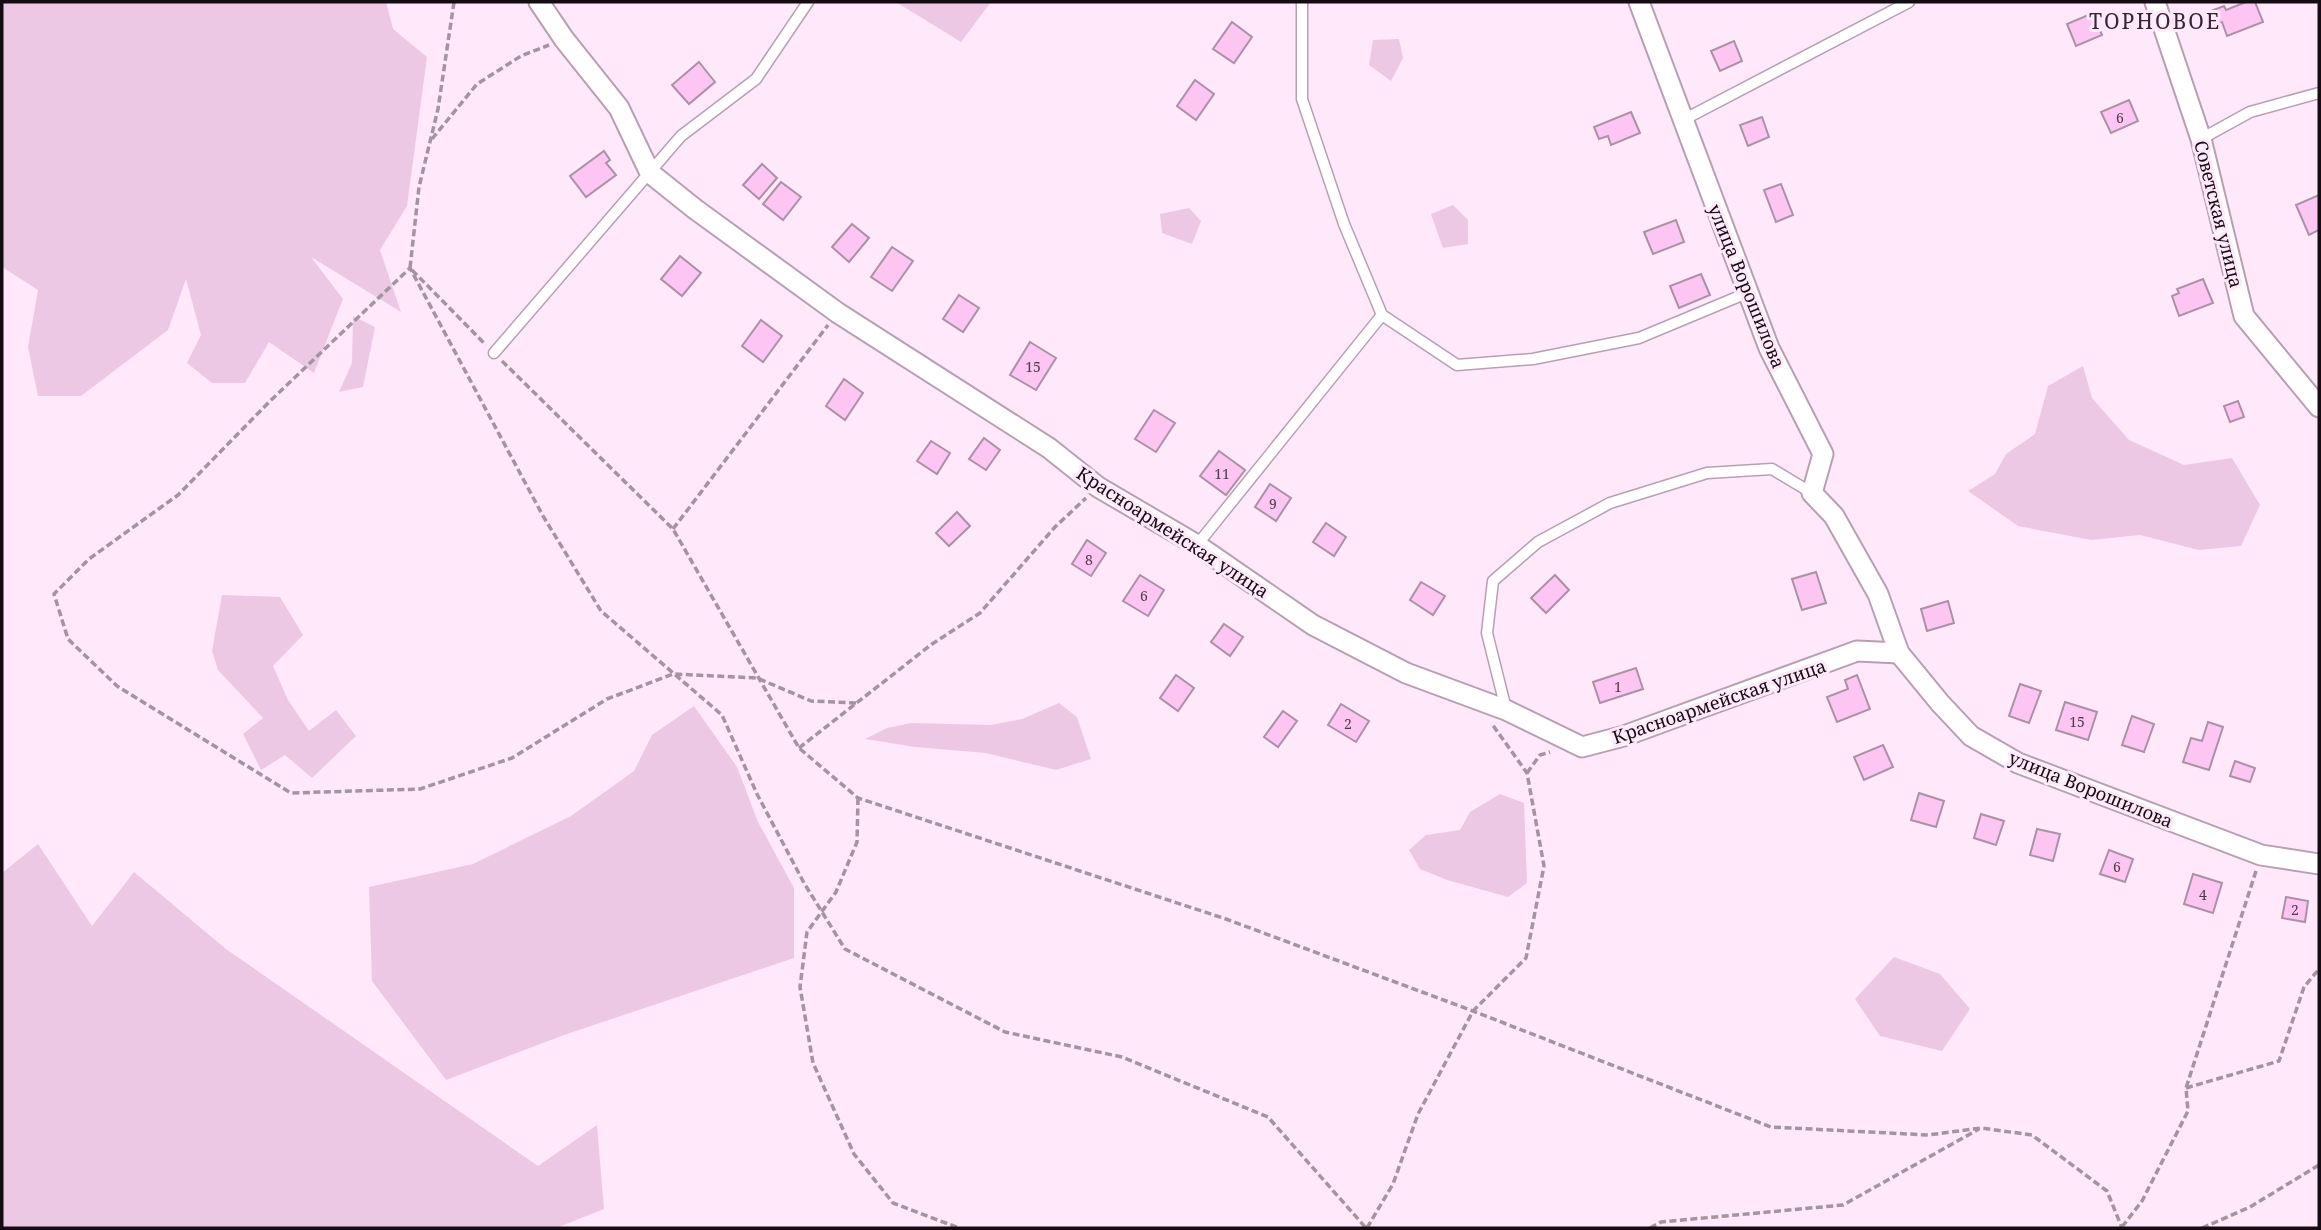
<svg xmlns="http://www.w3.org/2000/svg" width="2321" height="1230" font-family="'Noto Serif',serif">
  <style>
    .green { fill: #edc8e5 }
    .building { fill: #fdc6f2; stroke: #ab91a5; stroke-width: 2 }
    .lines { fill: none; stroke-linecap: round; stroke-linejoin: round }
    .lane-casing { stroke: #ba9fb4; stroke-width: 13 }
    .street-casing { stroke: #ba9fb4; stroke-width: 23 }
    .path { stroke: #a493a0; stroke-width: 3.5; stroke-dasharray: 7 3.5; stroke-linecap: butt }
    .lane { stroke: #fff; stroke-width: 10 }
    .street { stroke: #fff; stroke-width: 19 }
    .labels { text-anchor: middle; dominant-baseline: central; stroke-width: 6; stroke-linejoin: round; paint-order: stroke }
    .number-label { font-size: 14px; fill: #4f3a4b }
    .street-label { font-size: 18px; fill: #150c13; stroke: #ffe8f9 }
    .quarter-label { font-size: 21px; letter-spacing: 2px; fill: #392435; stroke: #ffe8f9 }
  </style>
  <rect width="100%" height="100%" fill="#ffe8f9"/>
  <g class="green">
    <polygon points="2,2 386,2 393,29 427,57 407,206 380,250 401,312 311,257 343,299 314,373 269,342 245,383 212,383 187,363 201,335 186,279 168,330 81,396 38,396 28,347 38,290 2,267"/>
    <polygon points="896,2 991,2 961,42"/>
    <polygon points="1399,39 1403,58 1391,81 1369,65 1373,40"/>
    <polygon points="1453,205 1468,220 1468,244 1443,248 1431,214"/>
    <polygon points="1189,208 1201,221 1192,244 1162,233 1160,214"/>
    <polygon points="353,316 375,327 363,387 339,392 352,363"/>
    <polygon points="2083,366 2092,398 2129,440 2184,465 2232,458 2260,505 2241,546 2199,550 2140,535 2091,540 2018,526 1968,491 1995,474 2006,454 2035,434 2048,386"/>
    <polygon points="222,595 280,597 303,635 273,666 288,700 309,731 336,710 356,736 312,778 285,755 261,770 243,734 263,718 218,670 212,651"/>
    <polygon points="1059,703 1077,717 1091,759 1056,770 986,753 915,747 865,739 887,728 911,723 991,725 1022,719"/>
    <polygon points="694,706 737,767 758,822 794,888 794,958 564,1035 446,1080 372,981 369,887 473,864 571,816 634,771 652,735"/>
    <polygon points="1500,794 1524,803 1527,883 1508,897 1447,880 1420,869 1409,850 1426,835 1460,830 1470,812"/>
    <polygon points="38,844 92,926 134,872 226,949 538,1166 597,1125 604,1209 556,1228 2,1228 2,873"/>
    <polygon points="1894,957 1940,974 1970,1009 1942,1051 1880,1036 1855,999"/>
  </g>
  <g class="building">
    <polygon points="2246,2 2255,2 2263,22 2227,36 2222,22 2213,26 2208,12 2224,6 2226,10"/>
    <polygon points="2093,13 2102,35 2076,46 2067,24"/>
    <polygon points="1232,22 1252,37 1234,63 1213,49"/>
    <polygon points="1734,41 1742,61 1720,71 1711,51"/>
    <polygon points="699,62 715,82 689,104 672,85"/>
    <polygon points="1195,80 1214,94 1196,120 1177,106"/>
    <polygon points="2129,100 2138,121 2111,133 2101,112"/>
    <polygon points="1631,112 1640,133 1611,145 1608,136 1599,139 1594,127"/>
    <polygon points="1762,117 1769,137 1748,146 1740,125"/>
    <polygon points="604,151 610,160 606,163 616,175 586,197 570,176"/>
    <polygon points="762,164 777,178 759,199 743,185"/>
    <polygon points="781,182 801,197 783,220 763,204"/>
    <polygon points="1781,184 1793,215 1776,222 1764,190"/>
    <polygon points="2319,195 2319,230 2309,235 2296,205"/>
    <polygon points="1676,220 1684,242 1653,254 1644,232"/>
    <polygon points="852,224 869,238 849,262 832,247"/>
    <polygon points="892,247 913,261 892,291 871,277"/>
    <polygon points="680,256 701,273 682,296 661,279"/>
    <polygon points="1701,274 1710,295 1679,308 1670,286"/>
    <polygon points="2203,279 2213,303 2179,316 2172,296 2179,293 2177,289"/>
    <polygon points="959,295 979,308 963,332 943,319"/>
    <polygon points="761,320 782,336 763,362 742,346"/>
    <polygon points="1030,342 1056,358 1036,390 1010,375"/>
    <polygon points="844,379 863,393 845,420 826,406"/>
    <polygon points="2238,401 2244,417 2230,422 2224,406"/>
    <polygon points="1154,410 1175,423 1156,452 1135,439"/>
    <polygon points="984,438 1000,450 986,470 969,459"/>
    <polygon points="931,441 950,453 937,474 917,461"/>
    <polygon points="1219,451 1245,470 1226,495 1200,476"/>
    <polygon points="1270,484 1291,498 1276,521 1255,507"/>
    <polygon points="957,512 970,526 949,546 936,533"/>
    <polygon points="1326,523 1346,537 1334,556 1313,542"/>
    <polygon points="1087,540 1106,553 1091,576 1072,564"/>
    <polygon points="1816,572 1826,603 1802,610 1792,579"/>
    <polygon points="1140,575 1164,590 1148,616 1123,601"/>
    <polygon points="1555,575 1569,590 1546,613 1531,598"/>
    <polygon points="1421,582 1445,596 1433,615 1410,600"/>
    <polygon points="1948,601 1954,623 1927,631 1921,609"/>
    <polygon points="1224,624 1243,637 1230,656 1211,642"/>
    <polygon points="1636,668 1643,689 1600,703 1593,682"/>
    <polygon points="1176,675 1194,688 1178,711 1160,698"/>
    <polygon points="1857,675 1870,709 1837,722 1827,697 1848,689 1845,680"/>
    <polygon points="2020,684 2041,691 2029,723 2009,716"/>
    <polygon points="2065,702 2097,712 2088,740 2056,730"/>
    <polygon points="1341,704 1369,721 1356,742 1328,725"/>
    <polygon points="1283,711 1297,721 1278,747 1264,737"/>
    <polygon points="2132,716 2154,724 2144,752 2122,745"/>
    <polygon points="2208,722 2223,727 2209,770 2183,762 2191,738 2202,741"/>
    <polygon points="1883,745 1893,767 1864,780 1854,757"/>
    <polygon points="2235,761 2255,768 2250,782 2230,776"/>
    <polygon points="1919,793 1944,801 1936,827 1911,820"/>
    <polygon points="1981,814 2004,821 1996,845 1974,838"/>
    <polygon points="2037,829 2060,834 2053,861 2030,855"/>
    <polygon points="2109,850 2133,859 2125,882 2100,874"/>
    <polygon points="2193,874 2222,883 2213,913 2184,904"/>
    <polygon points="2286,897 2308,901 2305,922 2282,918"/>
  </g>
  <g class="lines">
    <g class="lane-casing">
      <g id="lane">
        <polyline points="1302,2 1302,99 1344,224 1382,315 1457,365 1533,359 1639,338 1747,293"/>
        <polyline points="1683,120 1909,2"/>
        <polyline points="2201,139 2250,112 2319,93"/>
        <polyline points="494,353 681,136 756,79 808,2"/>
        <polyline points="1197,545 1382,315"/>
        <polyline points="1506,709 1487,633 1493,581 1538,542 1610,503 1707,473 1772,469 1812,493"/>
      </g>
    </g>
    <g class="street-casing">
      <g id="street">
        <polyline points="539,2 564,39 619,108 650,173 695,209 838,313 1049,448 1098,487 1197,545 1313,625 1406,673 1506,710 1582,747 1624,736 1857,651 1899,653"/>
        <polyline points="1639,2 1769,348 1823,454 1812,493 1834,516 1878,594 1899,653 1940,703 1971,736 2018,763 2261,855 2319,864"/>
        <polyline points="2155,2 2201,139 2244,316 2319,407"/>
      </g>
    </g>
    <g class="path">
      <polyline points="454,2 438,109 419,187 410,268 486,345"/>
      <polyline points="432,139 477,84 521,56 549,45"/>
      <polyline points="502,361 673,529 799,748 858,798 1226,919 1473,1011 1771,1127 1928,1135 1981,1128 2032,1135 2107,1191 2122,1228"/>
      <polyline points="673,529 828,325"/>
      <polyline points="856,703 811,701 757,678 673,674 607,699 512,758 420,789 291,793 117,686 68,639 54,594 89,559 178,495 269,402 410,268 543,516 601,611 722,715 757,794 804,883 845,949 1005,1032 1122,1057 1268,1117 1366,1228"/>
      <polyline points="799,748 932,644 980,613 1055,527 1086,498"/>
      <polyline points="1527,773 1540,755 1550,752"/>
      <polyline points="858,798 857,842 836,892 807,932 800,987 813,1063 854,1154 893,1203 959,1228"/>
      <polyline points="2186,1088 2279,1061 2304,987 2319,969"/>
      <polyline points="2122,1227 2142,1201 2188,1111 2186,1088 2256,871"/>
      <polyline points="1367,1228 1393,1184 1418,1114 1473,1011 1526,958 1544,866 1527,773 1492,724"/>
      <polyline points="1650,1228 1661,1222 1843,1205 1979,1129"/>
      <polyline points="2202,1228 2250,1207 2319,1165"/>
    </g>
    <use href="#lane" class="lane"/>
    <use href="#street" class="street"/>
  </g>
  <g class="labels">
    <g class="number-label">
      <text x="2120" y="117">6</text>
      <text x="1033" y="366">15</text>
      <text x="1222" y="473">11</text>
      <text x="1273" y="503">9</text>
      <text x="1089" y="559">8</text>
      <text x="1144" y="595">6</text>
      <text x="1618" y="686">1</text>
      <text x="2077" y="721">15</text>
      <text x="1348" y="723">2</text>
      <text x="2117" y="866">6</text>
      <text x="2203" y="894">4</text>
      <text x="2295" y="909">2</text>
    </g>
    <g class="street-label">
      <text transform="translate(2219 214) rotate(76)">Советская улица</text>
      <text transform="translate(1747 286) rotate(68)">улица Ворошилова</text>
      <text transform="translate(1173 532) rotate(33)">Красноармейская улица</text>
      <text transform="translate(1719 701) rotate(-19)">Красноармейская улица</text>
      <text transform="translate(2091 789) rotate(22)">улица Ворошилова</text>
    </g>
    <g class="quarter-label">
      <text x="2155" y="21">ТОРНОВОЕ</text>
    </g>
  </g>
  <rect width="2321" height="1230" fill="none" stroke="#150c13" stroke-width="7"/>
</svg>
